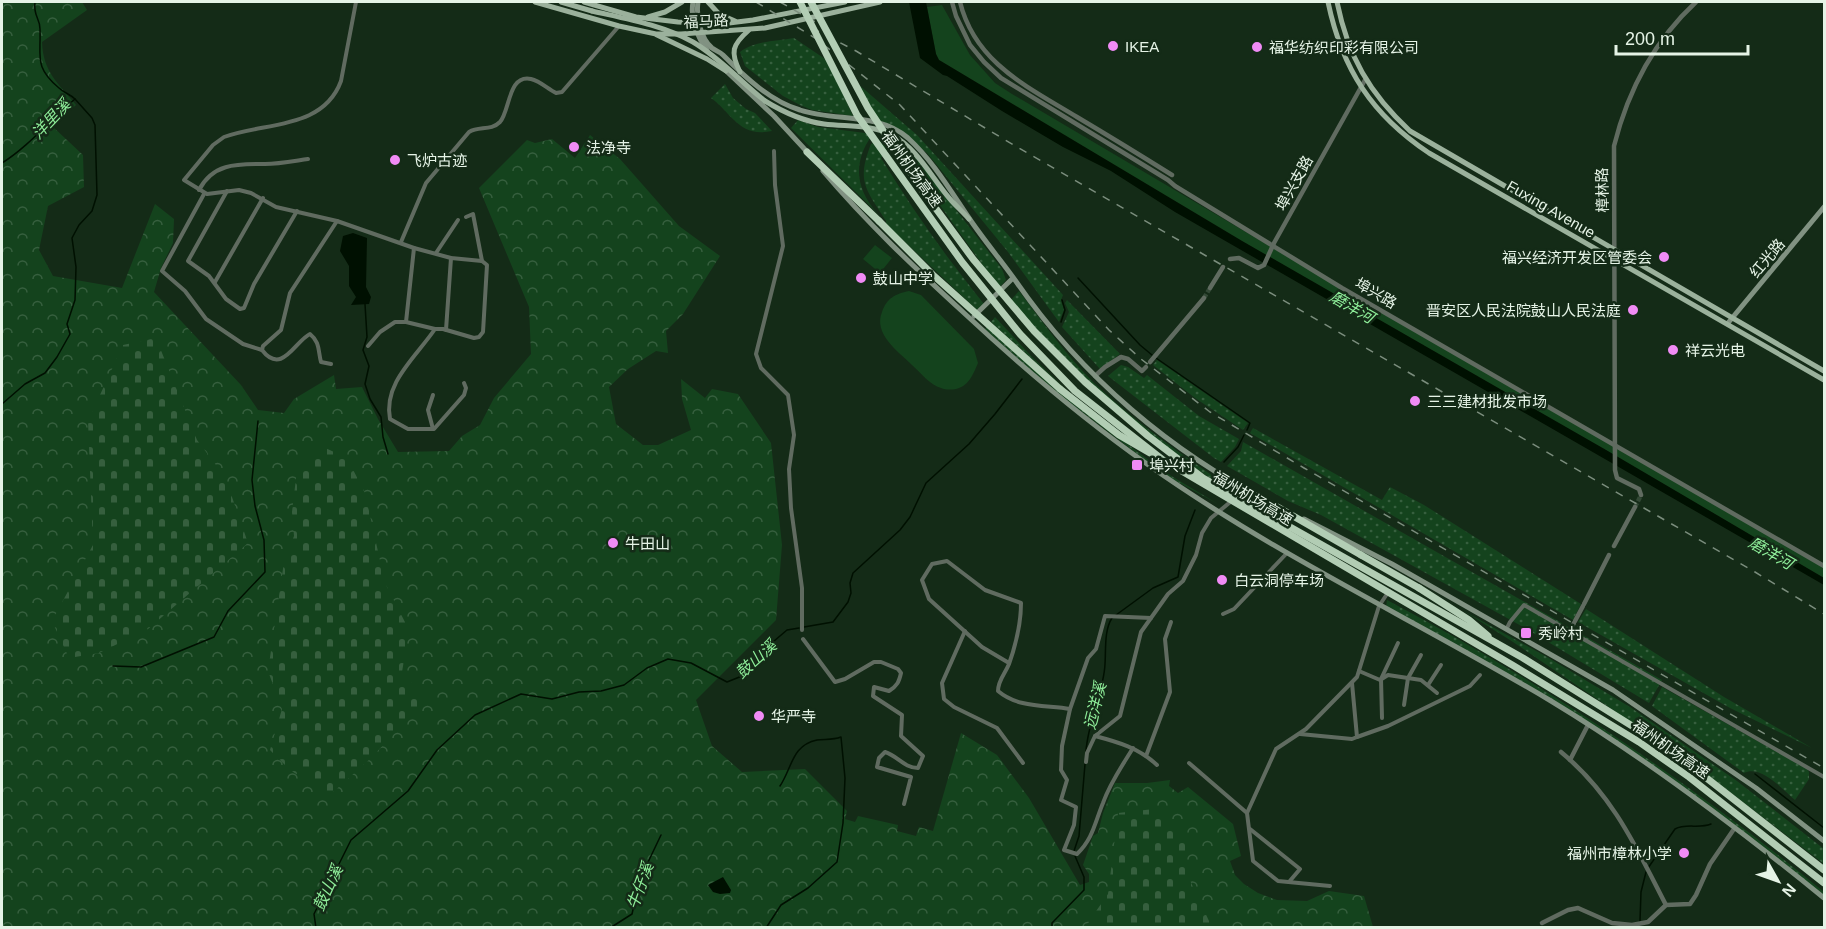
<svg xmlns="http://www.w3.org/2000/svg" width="1826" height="929" font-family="Arial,'Noto Sans SC',sans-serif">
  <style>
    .grass { fill: url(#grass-dots) }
    .forest { fill: url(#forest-crowns) }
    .cemetery { fill: url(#cemetery-stones) }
    .park { fill: #14431d }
    .water { fill: #001001 }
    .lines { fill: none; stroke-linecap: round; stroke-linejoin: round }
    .stream { stroke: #001001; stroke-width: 1.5 }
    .tertiary-tunnel { stroke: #334936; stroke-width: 4.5; stroke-dasharray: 4.5 2; stroke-linecap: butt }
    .minor { stroke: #606b60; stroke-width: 4 }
    .tertiary { stroke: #606b60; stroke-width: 4.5 }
    .secondary { stroke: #819282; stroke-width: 5 }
    .primary { stroke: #9bb19c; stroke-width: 5 }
    .motorway { stroke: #b2cdb4; stroke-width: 7 }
    .rail { stroke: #7b8d7d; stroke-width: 1.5; stroke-dasharray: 8 8; stroke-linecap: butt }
    .primary-bridge { stroke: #9bb19c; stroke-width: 5 }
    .motorway-bridge { stroke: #b2cdb4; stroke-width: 7 }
    .poi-dot { fill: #f08bf5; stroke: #142b17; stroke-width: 2 }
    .labels { text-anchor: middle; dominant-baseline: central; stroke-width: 5; stroke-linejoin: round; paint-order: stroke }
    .street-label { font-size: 15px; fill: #e5f3e6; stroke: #142b17 }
    .poi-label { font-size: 15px; fill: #e5f3e6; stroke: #142b17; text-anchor: start }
    .water-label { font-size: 16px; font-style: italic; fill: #8eed99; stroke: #142b17 }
  </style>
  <defs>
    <pattern id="grass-dots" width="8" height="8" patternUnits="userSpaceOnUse" patternTransform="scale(1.5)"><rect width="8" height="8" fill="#14431d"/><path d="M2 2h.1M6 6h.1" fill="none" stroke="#365f3e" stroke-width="1.8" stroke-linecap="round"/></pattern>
    <pattern id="forest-crowns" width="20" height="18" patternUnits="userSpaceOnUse" patternTransform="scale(1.5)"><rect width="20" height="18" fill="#14431d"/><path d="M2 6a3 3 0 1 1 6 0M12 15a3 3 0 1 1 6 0" fill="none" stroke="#365f3e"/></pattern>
    <pattern id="cemetery-stones" width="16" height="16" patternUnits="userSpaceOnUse" patternTransform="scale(1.5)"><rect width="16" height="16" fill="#14431d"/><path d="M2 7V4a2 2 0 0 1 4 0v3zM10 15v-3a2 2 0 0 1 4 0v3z" fill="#365f3e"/></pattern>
  </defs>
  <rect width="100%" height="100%" fill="#142b17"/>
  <g class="grass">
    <path d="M794 38 828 61 853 116 812 110 800 105 783 96 745 66 740 52C755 41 776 41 794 38Z"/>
    <path d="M725 84 733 98 746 109 755 113 772 131C739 138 732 113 711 98Z"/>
    <polygon points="858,84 917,135 1063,295 1061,300 1064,310 1059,322 1008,252 927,153 909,139 879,122"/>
    <path d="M798 120 818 127 873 134C851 163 856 192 881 217L791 128Z"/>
    <path d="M882 139 896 142 915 157 1002 269 1006 280 999 288 900 149 887 151 881 158C912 209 946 257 984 304L977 310 886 224V221C866 189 856 182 871 144Z"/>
    <path d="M1019 291C1043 323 1067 356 1095 384 1135 422 1181 454 1226 485L1210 478 1174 454 1089 384 1051 347 1010 301Z"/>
    <polygon points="1067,300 1120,354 1100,369 1062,327 1069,312 1065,303"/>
    <polygon points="995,317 1032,357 1071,394 991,322"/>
    <polygon points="987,327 1068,399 1163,471 1218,504 1174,480 1148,462 1052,389 985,329"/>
    <polygon points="1157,360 1248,423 1243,430 1195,398 1153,365"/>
    <polygon points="1121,365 1128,367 1144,378 1147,375 1199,416 1239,439 1235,447 1221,462 1214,458 1108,376"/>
    <polygon points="1253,428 1382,500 1390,487 1424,505 1581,604 1573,620 1250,433"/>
    <polygon points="1243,442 1662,680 1649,703 1525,628 1321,515 1288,501 1227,466 1241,451"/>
    <path d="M1387 600C1542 682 1689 781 1824 892V895L1587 721 1386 608Z"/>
    <polygon points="1586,609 1724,697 1812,748 1730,708 1578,622"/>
    <polygon points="1462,610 1547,657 1630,707 1737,781 1824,849 1824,864 1700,769 1510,640"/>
    <path d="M1662 687 1807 769 1809 772V779L1795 800C1783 790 1761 764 1744 773L1652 706Z"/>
  </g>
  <path class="forest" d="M2 2H82L87 10 42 42C43 72 58 83 76 105L52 126 83 155 84 187 48 206 39 250 53 276 122 288 155 204 174 219 173 243 161 268 154 292 241 385 258 410 284 413 294 399 334 375 336 389 362 387 378 419 398 452 449 451 462 436 480 425 494 398 531 354 529 307 479 188 527 140 535 143 552 139 575 158 590 135 620 159 679 226 720 256 683 314 666 331 668 353 656 351 628 369 609 387 616 424 643 445H658L691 430 682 399 681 379 705 398 712 389 738 394 771 443 782 545 776 620 696 700 712 746 742 772 805 769 847 811 845 819 855 822 858 816 898 825 897 831 916 836 919 827 933 831 961 733 997 755 1029 798 1080 885 1089 882V874L1083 865 1093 836 1098 833 1103 813 1115 783H1147L1170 780 1169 786 1178 793 1188 787 1233 824 1241 856 1230 861 1235 875 1244 884 1258 893 1277 900 1307 901 1329 891 1364 896 1373 927 2 928Z"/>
  <g class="cemetery">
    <polygon points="156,338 197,440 225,477 248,543 148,629 99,653 69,658 52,621 93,545 88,421 123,345"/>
    <polygon points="321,446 347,458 365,493 385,583 409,630 402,672 426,700 370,759 330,795 290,770 270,750 282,709 268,671 284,562 294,536 292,512 297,470"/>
    <polygon points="1154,809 1188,840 1186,872 1209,921 1217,927 1085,927 1108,894 1118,813"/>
  </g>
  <g class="park">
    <polygon points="942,5 970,55 995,83 1012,94 1356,297 1824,567 1824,578 1606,450 1242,241 939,60 936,54 927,7"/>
    <polygon points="875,245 892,258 880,273 863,259"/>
    <path d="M909 291 921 295 974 349 978 363C974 372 970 384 959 388 954 390 946 390 941 388 930 385 921 373 912 365 898 351 873 334 882 312 887 298 895 294 909 291Z"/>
  </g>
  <g class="water">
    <polygon points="909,2 926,2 936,54 939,60 1242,241 1606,450 1824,578 1824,585 1175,212 1111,171 1063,147 1002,111 947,76 943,75 920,58"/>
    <polygon points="353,233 367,238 366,287 371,297 369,304 351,305 356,297 349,286 349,266 340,251 343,236"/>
    <polygon points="723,877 731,890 730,893 720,894 713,892 708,885"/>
  </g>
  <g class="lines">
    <g class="stream">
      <path d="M2 163C29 146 50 120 75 99 70 94 64 93 59 88 34 67 41 57 40 29 40 18 33 16 35 2"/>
      <polyline points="1078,278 1140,345 1152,355"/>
      <polyline points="365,304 367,337 363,350 369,366 365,384 370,399 381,417 383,437 388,454"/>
      <polyline points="1061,322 1065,310 1062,300"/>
      <polyline points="1156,358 1250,423 1247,430"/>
      <polyline points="2,404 25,384 45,373 57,357 70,334 67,324 75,300 76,267 72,238 79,225 92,211 97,195 95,125 92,118 75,99"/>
      <polyline points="1224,462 1238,447 1244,435"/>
      <polyline points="1116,615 1153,588 1178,577 1185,536 1195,510"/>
      <polyline points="804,627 833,622 848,602 851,593 850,583 853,573 900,530 910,517 926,483 969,444 995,414 1022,379"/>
      <polyline points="113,666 141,667 214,637 228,611 265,572 264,540 255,506 252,480 258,421"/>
      <path d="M1086 751C1088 721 1104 691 1105 664 1106 650 1104 630 1112 618"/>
      <polyline points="1755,774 1824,828"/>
      <polyline points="1074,851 1079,836 1085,764"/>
      <path d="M1648 868 1675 829C1686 823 1699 829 1711 824"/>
      <polyline points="1640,921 1641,892 1646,872"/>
      <polyline points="316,928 314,914 351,840 408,791 437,750 475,715 521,694 552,699 579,692 601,691 624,685 647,668 668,659 691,663 727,682 742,676 761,652 787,630 799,628"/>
      <polyline points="610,928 632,914 640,879 661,835"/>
      <path d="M766 928 781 905 808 888 837 862 843 823 845 778 841 737C833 740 826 739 817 740 792 745 792 768 780 786"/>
      <polyline points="1052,928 1052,923 1084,890 1084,877 1075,856"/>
    </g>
    <g class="tertiary-tunnel">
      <polyline points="1204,298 1210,288"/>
      <polyline points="1635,507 1641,495"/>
    </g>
    <g class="minor">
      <path d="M356 2 341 81C323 130 264 122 224 137L213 145 184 180 207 194 239 190 251 193 276 207 337 221 414 248 451 258 482 261 487 265 483 332 479 337 474 338 443 329H435L406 322H395L380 332 368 346"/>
      <polyline points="774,151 775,185 783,246 756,354 761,368 788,395 794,435 789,469 791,508 802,588 802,630"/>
      <path d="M199 190C213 163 237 164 265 164 279 164 294 161 308 159"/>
      <polyline points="227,191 188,261 209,276 226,299 240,309 244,308 254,284 297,211"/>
      <polyline points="204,194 162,271 185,291 206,319 243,344 262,350"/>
      <polyline points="466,217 473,214 482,261"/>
      <path d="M401 242 426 183 469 132C479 126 491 131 500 122 510 111 508 74 531 79 540 81 548 89 556 93L562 92 619 26"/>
      <polyline points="436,253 458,220"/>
      <polyline points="215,282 263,198"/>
      <polyline points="406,322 414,248"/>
      <path d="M435 329C416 357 383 383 390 419L408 429H434L464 395 466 388 464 383"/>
      <polyline points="446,330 451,258"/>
      <path d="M331 364 321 362C318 351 320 342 310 334 295 341 282 376 262 350L263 346 281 330 290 293 337 221"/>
      <polyline points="433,429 428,410 433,395"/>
      <polyline points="1223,614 1234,609 1287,553"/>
      <polyline points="1507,628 1510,622 1524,605 1824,777"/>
      <polyline points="965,631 942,683 944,699 954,707 997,728 1023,763"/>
      <path d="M803 639 835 682 845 679 874 662H881L898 669 901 673C899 682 897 686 889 691L874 687 873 696 902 715 901 736 923 756 918 768C904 768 898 756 885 752L879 758 877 767 911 777 904 804"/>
      <path d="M1009 663 982 647 929 599 922 580 932 564 947 561 985 590 1021 603C1021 624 1016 644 1009 664 1005 674 998 680 998 691 1018 708 1045 705 1070 709"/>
      <polyline points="1359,671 1380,680 1388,675 1421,680 1437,693"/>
      <polyline points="1428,685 1441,665"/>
      <polyline points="1404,705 1408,678 1421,655"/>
      <polyline points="1382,718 1381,679 1398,643"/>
      <polyline points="1300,734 1352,739 1357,737 1352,683"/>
      <polyline points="1357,737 1388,726 1470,686 1480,675"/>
      <path d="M1133 748C1122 766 1110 783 1103 803 1095 822 1093 839 1077 854L1064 850 1074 825 1076 807 1061 800 1067 780 1061 770 1062 746 1070 709 1088 658 1096 649 1105 616 1151 618"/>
      <polyline points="1146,756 1170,692 1165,639 1171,622"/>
      <polyline points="1086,762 1087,753 1095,736"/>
      <polyline points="1189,763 1247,813 1253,861 1278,881 1330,886"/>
      <path d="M1157 765C1139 748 1118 742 1095 736L1120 716 1141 632 1168 594 1183 581 1196 555 1202 533 1211 518 1246 489"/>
      <polyline points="1247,813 1276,749 1306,729 1357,677 1379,606 1389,591"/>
      <polyline points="1250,829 1300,869 1289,882"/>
    </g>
    <g class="tertiary">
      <polyline points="952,2 956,16 970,45 984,62 1001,78 1168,180 1175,186 1342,288 1824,566"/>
      <path d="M960 2C975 63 1028 87 1077 117 1109 136 1140 155 1172 175"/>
      <polyline points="1230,259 1239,258 1258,268 1264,265 1274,243 1365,80"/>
      <polyline points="1210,288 1223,267"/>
      <polyline points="1150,362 1204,298"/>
      <polyline points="1095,376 1105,367 1121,357 1128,359 1142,371 1146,367"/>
      <path d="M1641 495 1639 489 1617 478 1615 470 1614 146C1628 90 1654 41 1696 2"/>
      <polyline points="1614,546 1635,507"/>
      <polyline points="1584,604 1609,555"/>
      <polyline points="1575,621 1583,606"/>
      <polyline points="1570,630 1574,623"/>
      <path d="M1561 752C1613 795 1636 847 1666 905"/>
      <polyline points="1570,760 1588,725"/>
      <polyline points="1542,923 1568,910 1578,908 1612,923 1632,925 1648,922 1666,905 1690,904 1696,895 1710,864 1734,829"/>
    </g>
    <g class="secondary">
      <path d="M693 2C690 20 696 35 707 50"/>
      <path d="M698 2C696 15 700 38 712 48 716 51 720 52 723 55 745 77 770 101 800 110 836 122 878 112 908 138 933 161 950 190 969 218 983 239 1000 259 1015 280 1081 376 1172 454 1277 506"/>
      <polyline points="723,68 774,116 810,155"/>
      <path d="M823 171C867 223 915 268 964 313 1022 367 1082 418 1147 464 1275 555 1417 621 1551 701 1647 759 1738 828 1824 898"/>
      <polyline points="974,316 1013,278"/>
      <polyline points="1728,323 1824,207"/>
      <polyline points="1304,519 1392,564 1613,690 1756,788 1824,841"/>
    </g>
    <g class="primary">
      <polyline points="535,2 619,26 656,34 681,34 765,28 880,2"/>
      <polyline points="561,2 592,11"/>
      <polyline points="584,2 636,17 678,22 721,24 753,20 845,2"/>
      <polyline points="708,2 719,14 735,21"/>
      <path d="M1328 2C1342 69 1372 115 1429 153L1824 380"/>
      <path d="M1337 2C1348 56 1369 93 1410 131L1824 371"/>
      <polyline points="648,17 665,12 682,2"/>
      <polyline points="657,35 707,59 726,71"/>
      <path d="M740 72C730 52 732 45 749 30"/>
      <path d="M765 101C783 112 802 121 824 124 847 127 870 124 892 135 918 149 931 177 950 199 956 206 963 212 969 219"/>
    </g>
    <g class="motorway">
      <polyline points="807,152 879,221"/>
      <polyline points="1060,389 1119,435 1150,453"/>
      <polyline points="1274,505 1361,555"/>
      <polyline points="1419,588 1469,620 1488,636"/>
    </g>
    <g class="rail">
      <polyline points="756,2 815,38 900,105 1109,330 1141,359 1210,412 1304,468 1824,768"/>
      <polyline points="780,2 824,27"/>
      <polyline points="812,28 856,51 1017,147 1755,572 1824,614"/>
    </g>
    <path class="primary-bridge" d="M592 11C627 19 662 25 693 42 720 58 741 82 765 101"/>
    <g class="motorway-bridge">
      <polyline points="800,2 857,115 962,262 1020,334 1075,391 1163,460 1514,666 1639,742 1689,777 1824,883"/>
      <polyline points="811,2 868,108 923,191 973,259 1034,331 1085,382 1148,436 1203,478 1523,658 1645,734 1695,769 1824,870"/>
      <polyline points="879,221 933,275 1060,389"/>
      <polyline points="1361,555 1419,588"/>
    </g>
  </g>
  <g class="poi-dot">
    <circle cx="1113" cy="46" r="6"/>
    <circle cx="1257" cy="47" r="6"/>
    <circle cx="574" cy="147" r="6"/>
    <circle cx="395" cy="160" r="6"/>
    <circle cx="1664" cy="257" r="6"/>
    <circle cx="861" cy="278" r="6"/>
    <circle cx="1633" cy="310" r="6"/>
    <circle cx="1673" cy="350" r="6"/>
    <circle cx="1415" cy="401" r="6"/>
    <rect x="1131" y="459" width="12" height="12" rx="3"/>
    <circle cx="613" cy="543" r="6"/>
    <circle cx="1222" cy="580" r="6"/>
    <rect x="1520" y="627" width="12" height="12" rx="3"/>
    <circle cx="759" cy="716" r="6"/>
    <circle cx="1684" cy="853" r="6"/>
  </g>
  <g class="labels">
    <g class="street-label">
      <text transform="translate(706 21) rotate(-3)">福马路</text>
      <text transform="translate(912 169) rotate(54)">福州机场高速</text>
      <text transform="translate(1294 183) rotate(-61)">埠兴支路</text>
      <text transform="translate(1602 190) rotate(-91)">樟林路</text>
      <text transform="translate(1551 209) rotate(30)">Fuxing Avenue</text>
      <text transform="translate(1767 258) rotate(-50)">红光路</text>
      <text transform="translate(1376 293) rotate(30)">埠兴路</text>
      <text transform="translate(1253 498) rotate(31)">福州机场高速</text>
      <text transform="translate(1671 749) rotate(35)">福州机场高速</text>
    </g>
    <g class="poi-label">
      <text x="1125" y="46">IKEA</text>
      <text x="1269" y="47">福华纺织印彩有限公司</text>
      <text x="586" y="147">法净寺</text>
      <text x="407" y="160">飞炉古迹</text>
      <text x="1652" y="257" text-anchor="end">福兴经济开发区管委会</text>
      <text x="873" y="278">鼓山中学</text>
      <text x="1621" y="310" text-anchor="end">晋安区人民法院鼓山人民法庭</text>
      <text x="1685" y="350">祥云光电</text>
      <text x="1427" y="401">三三建材批发市场</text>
      <text x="1149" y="465">埠兴村</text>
      <text x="625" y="543">牛田山</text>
      <text x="1234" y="580">白云洞停车场</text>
      <text x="1538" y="633">秀岭村</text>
      <text x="771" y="716">华严寺</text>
      <text x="1672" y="853" text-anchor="end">福州市樟林小学</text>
    </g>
    <g class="water-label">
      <text transform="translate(51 119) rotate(-47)">洋里溪</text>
      <text transform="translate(1352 307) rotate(30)">磨洋河</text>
      <text transform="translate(1771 553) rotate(30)">磨洋河</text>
      <text transform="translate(756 659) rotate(-42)">鼓山溪</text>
      <text transform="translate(1095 706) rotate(-76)">远洋溪</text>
      <text transform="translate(640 886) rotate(-70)">牛仔溪</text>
      <text transform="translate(328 888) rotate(-65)">鼓山溪</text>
    </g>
  </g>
  <rect width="1826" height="929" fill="none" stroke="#e5f3e6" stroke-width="6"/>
  <g transform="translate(1778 881) rotate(130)" stroke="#142b17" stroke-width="4.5" paint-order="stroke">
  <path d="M0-4.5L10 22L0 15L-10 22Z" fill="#e5f3e6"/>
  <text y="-9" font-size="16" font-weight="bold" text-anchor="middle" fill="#e5f3e6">N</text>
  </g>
  <path d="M1616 45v9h132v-9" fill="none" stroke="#e5f3e6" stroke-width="3"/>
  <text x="1625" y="45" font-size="18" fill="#e5f3e6" stroke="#142b17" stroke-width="4.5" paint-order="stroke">200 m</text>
</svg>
